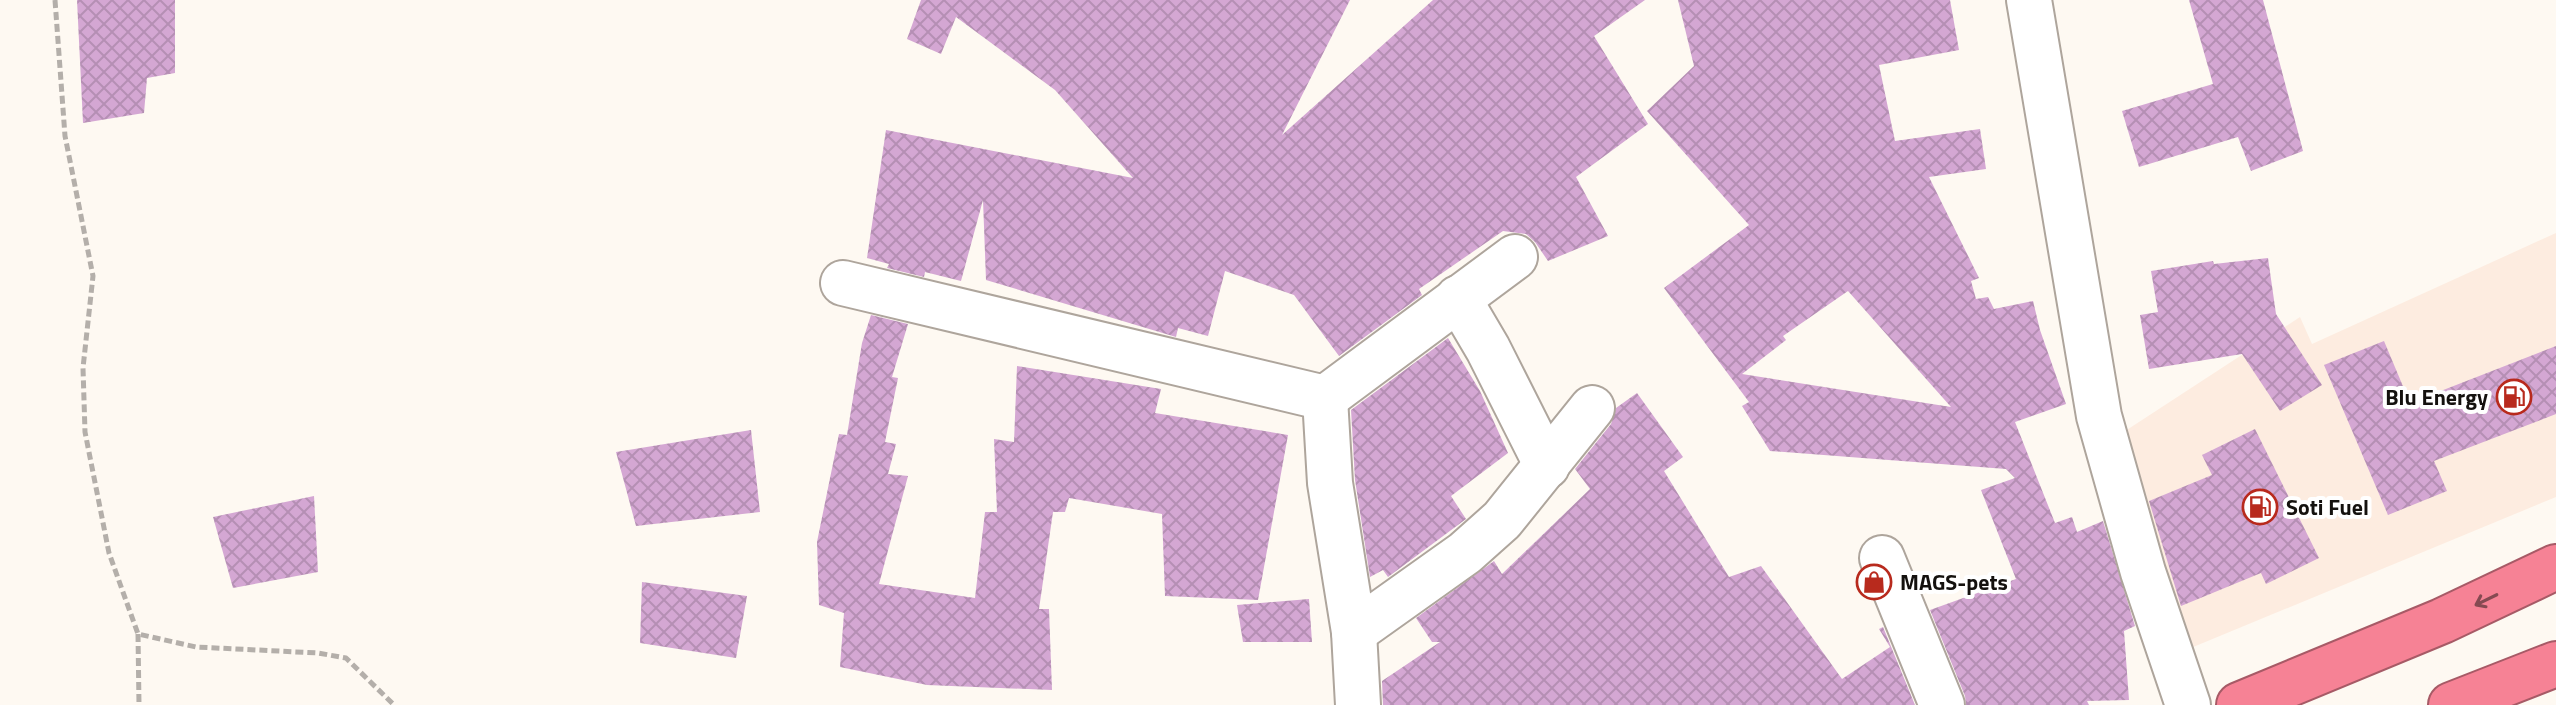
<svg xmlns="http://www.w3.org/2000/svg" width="2556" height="705" font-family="'Titillium Web',sans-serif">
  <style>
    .commercial { fill: #fdece0 }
    .building { fill: url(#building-cross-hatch); fill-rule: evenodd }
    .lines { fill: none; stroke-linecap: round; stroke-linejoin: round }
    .minor-casing { stroke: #aea59c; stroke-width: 48 }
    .highway-casing { stroke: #a75a66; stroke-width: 48 }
    .path { stroke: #b4afaa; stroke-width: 5; stroke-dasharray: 8 4; stroke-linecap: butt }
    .minor { stroke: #fff; stroke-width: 44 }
    .highway { stroke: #f68295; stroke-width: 44 }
    .oneway { stroke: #854a52 }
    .labels { text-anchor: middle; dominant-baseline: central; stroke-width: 8; stroke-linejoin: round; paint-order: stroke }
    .poi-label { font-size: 22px; font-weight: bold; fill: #14110e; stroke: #fff; text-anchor: start }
  </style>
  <defs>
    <pattern id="building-cross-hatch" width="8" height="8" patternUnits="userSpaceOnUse" patternTransform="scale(2)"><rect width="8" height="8" fill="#d4a7d3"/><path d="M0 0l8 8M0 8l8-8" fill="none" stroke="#b58fb4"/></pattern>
  </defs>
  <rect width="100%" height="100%" fill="#fef9f2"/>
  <polygon class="commercial" points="2556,233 2556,497 2186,650 2116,437 2300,317 2312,344"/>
  <g class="building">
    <polygon points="77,0 175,0 175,73 147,78 144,113 83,123"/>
    <polygon points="921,0 1350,0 1282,135 1433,0 1645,0 1594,36 1648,124 1576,177 1608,236 1548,261 1535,242 1526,234 1503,231 1419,289 1422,295 1339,356 1294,295 1225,271 1208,336 1178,328 1176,337 986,280 983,200 961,281 925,272 924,277 887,268 889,264 867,258 886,130 1133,178 1055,90 956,17 941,54 907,39"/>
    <path d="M1678 0H1950L1959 50 1879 65 1895 141 1980 129 1986 169 1929 177 1979 278 1971 281 1976 299 1988 297 1994 309 2033 301 2040 330 2066 404 2015 422 2055 523 2072 517 2077 532 2103 521 2135 626 2124 631 2129 700 2087 701 2089 705H1966L1965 696 1930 610 2016 579 1981 490 2015 478 2006 469 1770 451 1742 406 1749 402 1664 288 1749 225 1647 111 1694 66ZM1848 291 1951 407 1742 374 1786 340 1783 336Z"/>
    <polygon points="2189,0 2263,0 2303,151 2251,171 2238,137 2139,167 2122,111 2213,84"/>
    <polygon points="2268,258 2276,314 2322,385 2280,411 2242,354 2149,369 2140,315 2158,312 2151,271 2213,261 2214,264"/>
    <polygon points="871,315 908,324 892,377 898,378 885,442 896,444 888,474 908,476 879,584 975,598 985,512 997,512 994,439 1014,442 1017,366 1161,389 1155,413 1288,435 1258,600 1165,596 1162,514 1069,498 1065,512 1053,512 1039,609 1049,609 1052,690 927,685 840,667 844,613 819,605 817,542 839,434 847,435 862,343"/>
    <polygon points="1448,338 1480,391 1508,453 1451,496 1466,519 1388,577 1383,570 1370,577 1355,480 1351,410"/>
    <polygon points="2384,341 2410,403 2556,346 2556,414 2434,461 2447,491 2388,515 2324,365"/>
    <polygon points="1637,393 1683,457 1664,471 1729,577 1761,566 1842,679 1890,647 1879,629 1883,627 1915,705 1383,705 1382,681 1440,642 1432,642 1416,618 1494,561 1502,574 1590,489 1575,469 1611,424 1616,408"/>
    <polygon points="2255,429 2319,558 2266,584 2261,573 2181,606 2149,501 2212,475 2202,455"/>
    <polygon points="751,430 760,512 636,526 616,452"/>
    <polygon points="314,496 318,572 233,588 213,517"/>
    <polygon points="642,582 747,596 736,658 640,643"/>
    <polygon points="1309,599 1312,642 1243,642 1237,605"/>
  </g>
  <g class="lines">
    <g class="minor-casing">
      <g id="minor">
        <polyline points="2029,0 2099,416 2143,572 2188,705"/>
        <polyline points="843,283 1325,398 1330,483 1354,632 1358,705"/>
        <polyline points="1458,298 1488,349 1547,466"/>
        <polyline points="1325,398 1515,257"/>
        <polyline points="1882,558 1942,705"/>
        <polyline points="1354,632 1465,553 1502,520 1592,408"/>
      </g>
    </g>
    <g class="highway-casing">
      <g id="highway">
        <polyline points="2239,705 2442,621 2556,567"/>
        <polyline points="2451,705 2556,664"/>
      </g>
    </g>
    <g class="path">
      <polyline points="55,0 65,136 93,276 83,368 85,432 109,553 138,634 196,647 318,653 346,658 394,705"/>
      <polyline points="138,634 139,705"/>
    </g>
    <use href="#minor" class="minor"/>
    <use href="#highway" class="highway"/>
  </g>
  <defs><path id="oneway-shaft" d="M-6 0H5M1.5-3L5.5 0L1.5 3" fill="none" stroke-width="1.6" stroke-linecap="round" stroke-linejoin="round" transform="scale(2)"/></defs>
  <use class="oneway" href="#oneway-shaft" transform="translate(2486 600) rotate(154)"/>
  <defs>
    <g id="fuel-ring" transform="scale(1.8)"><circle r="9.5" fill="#fff" stroke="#b82a1d" stroke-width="1.5"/><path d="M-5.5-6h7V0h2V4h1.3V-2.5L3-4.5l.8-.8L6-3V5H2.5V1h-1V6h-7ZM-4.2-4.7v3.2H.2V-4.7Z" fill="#b82a1d"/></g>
    <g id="shop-ring" transform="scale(1.8)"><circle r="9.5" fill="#fff" stroke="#b82a1d" stroke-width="1.5"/><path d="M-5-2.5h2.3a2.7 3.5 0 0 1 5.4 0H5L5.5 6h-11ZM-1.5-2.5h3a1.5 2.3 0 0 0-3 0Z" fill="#b82a1d"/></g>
  </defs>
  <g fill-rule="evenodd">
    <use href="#fuel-ring" x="2514" y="397"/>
    <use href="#fuel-ring" x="2260" y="507"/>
    <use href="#shop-ring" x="1874" y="582"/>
  </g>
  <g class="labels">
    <g class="poi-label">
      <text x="2488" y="397" text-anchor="end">Blu Energy</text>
      <text x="2286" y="507">Soti Fuel</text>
      <text x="1900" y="582">MAGS-pets</text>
    </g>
  </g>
</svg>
